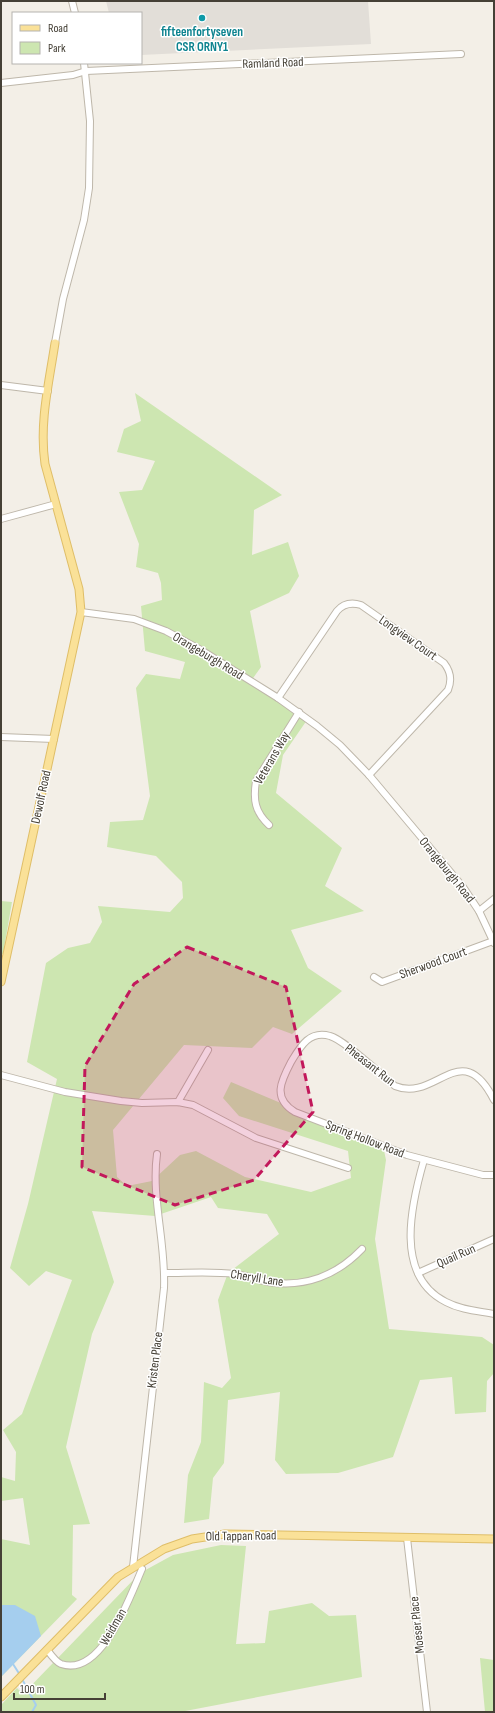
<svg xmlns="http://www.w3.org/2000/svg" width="495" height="1713" font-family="'Sofia Sans Condensed',sans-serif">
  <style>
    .industrial { fill: #e2ded8 }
    .green { fill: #cde6b1 }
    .water { fill: #a5ceee }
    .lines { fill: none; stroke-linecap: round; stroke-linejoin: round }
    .stream { stroke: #a5ceee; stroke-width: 2 }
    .minor-casing { stroke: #beb7aa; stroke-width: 8 }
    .major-casing { stroke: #dfbe68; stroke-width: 9 }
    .minor { stroke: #fff; stroke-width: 6 }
    .major { stroke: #fae198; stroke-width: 7 }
    .marked { fill: #c2185b; fill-opacity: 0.2; stroke: #c2185b; stroke-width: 3; stroke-dasharray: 8 5; stroke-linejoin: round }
    .culture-dot { fill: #0f9aa8; stroke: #fff; stroke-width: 1.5 }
    .labels { text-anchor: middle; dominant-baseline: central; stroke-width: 3; stroke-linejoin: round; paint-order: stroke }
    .culture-label { font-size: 13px; font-weight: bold; fill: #0d838f; stroke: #fff }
    .street-label { font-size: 13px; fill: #454036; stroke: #fff }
  </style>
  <rect width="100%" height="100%" fill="#f3efe7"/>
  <polygon class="industrial" points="106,1 368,1 371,44 141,55 141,13 109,13"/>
  <g class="green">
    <polygon points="135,393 282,495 254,510 252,555 288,542 299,576 289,593 250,611 261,667 251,681 307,720 283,755 276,793 342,848 325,886 364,911 291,930 308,968 342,991 292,1034 273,1027 252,1048 184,1045 113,1130 117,1177 127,1186 152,1181 180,1155 196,1151 245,1177 311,1192 351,1178 348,1151 239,1116 223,1098 231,1082 383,1146 386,1160 375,1239 389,1329 482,1337 494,1345 494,1373 487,1381 486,1412 455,1414 452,1377 420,1380 393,1457 338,1473 286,1474 275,1460 280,1392 228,1400 224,1463 213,1478 209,1519 184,1523 188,1475 201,1442 204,1382 222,1388 231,1378 218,1300 228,1273 279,1234 267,1214 218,1208 211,1197 155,1216 92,1211 114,1282 92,1334 66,1447 90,1524 73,1525 72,1595 77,1599 1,1677 1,1623 3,1622 1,1621 1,1539 30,1545 23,1498 1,1501 1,1477 15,1481 16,1452 3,1430 22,1414 72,1280 46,1271 29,1286 10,1268 28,1204 57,1079 27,1062 46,963 68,948 90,943 102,922 98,906 170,912 183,898 182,882 156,856 107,847 110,822 143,820 150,796 136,688 146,674 180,679 185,662 145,651 141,606 162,600 161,583 158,573 136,567 139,544 119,492 142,490 155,461 117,452 124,429 141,421"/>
    <polygon points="1,901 12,902 3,954 1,954"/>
    <polygon points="221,1545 246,1546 236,1644 265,1643 269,1611 312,1603 329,1616 356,1615 362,1677 180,1712 1,1712 1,1705 17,1688 23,1694 140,1573 173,1555"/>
    <polygon points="480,1658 494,1660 494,1712 485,1712"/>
  </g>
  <polygon class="water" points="1,1605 15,1605 35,1616 41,1636 1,1677"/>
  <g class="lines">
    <g class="stream">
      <polyline points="13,1664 20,1675"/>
      <polyline points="22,1679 36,1705 32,1712"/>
    </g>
    <g class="minor-casing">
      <g id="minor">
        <polyline points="72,1 75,13"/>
        <polyline points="1,83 73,75 86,71 461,54"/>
        <polyline points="55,343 63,299 84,220 89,188 90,121 84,63"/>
        <polyline points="1,385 48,391"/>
        <polyline points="1,519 56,504"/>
        <polyline points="81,612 134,619 166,631 201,650 278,698 317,726 340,745 369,775 463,887 479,911 494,943"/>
        <path d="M278 698 337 611C343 604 351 602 361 605L444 663C451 672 452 680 448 690L369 775"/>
        <polyline points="1,737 54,739"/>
        <path d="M269 825C255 812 253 800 256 781L299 712"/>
        <polyline points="479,911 494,899"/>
        <polyline points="374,977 382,982 493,941"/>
        <polyline points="1,1075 65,1092 121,1101 142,1103 178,1102 193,1105 256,1138 348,1168"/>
        <path d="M494 1100C461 1035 436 1103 395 1086 382 1075 343 1039 330 1036 309 1030 300 1047 291 1062 281 1081 272 1098 295 1112L407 1155 483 1175H494"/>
        <polyline points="178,1102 208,1050"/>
        <path d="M424 1160C411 1205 394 1276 446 1302 461 1310 478 1311 494 1314"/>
        <path d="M164 1273C188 1273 212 1271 235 1274 246 1275 257 1280 268 1282 305 1288 337 1275 362 1249"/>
        <polyline points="418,1273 494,1239"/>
        <polyline points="407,1538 427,1712"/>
        <path d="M133 1567 164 1288C166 1243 151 1198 157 1154"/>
        <path d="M48 1651C51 1655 56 1662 61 1664 102 1678 130 1596 142 1569"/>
      </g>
    </g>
    <g class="major-casing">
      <g id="major">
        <path d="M1 982 81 612 79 589 45 464C39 423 49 383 55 343"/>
        <polyline points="1,1697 118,1577 164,1549 192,1539 225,1534 494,1539"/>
      </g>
    </g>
    <use href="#minor" class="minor"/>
    <use href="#major" class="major"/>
  </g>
  <path class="marked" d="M187 947 286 987 313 1112 254 1180 175 1205 82 1167 85 1066 134 984Z"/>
  <circle class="culture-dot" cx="202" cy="18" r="4"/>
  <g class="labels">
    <g class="culture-label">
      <text x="202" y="32">fifteenfortyseven<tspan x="202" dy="15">CSR ORNY1</tspan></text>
    </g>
    <g class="street-label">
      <text transform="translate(273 63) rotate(-2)">Ramland Road</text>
      <text transform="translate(408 638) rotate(35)">Longview Court</text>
      <text transform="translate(208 656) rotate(31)">Orangeburgh Road</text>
      <text transform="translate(272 758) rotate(-60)">Veterans Way</text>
      <text transform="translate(41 797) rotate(-78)">Dewolf Road</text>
      <text transform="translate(447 870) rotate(51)">Orangeburgh Road</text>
      <text transform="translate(433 963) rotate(-20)">Sherwood Court</text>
      <text transform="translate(370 1065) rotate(38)">Pheasant Run</text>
      <text transform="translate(365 1139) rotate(21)">Spring Hollow Road</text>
      <text transform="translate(456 1256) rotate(-24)">Quail Run</text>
      <text transform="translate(257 1278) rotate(9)">Cheryll Lane</text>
      <text transform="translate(155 1360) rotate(-83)">Kristen Place</text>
      <text transform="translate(241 1536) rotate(-1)">Old Tappan Road</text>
      <text transform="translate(417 1625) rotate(-96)">Moeser Place</text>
      <text transform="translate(113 1627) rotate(-60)">Weidman</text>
    </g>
  </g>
  <rect width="495" height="1713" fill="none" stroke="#454036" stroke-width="4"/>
  <rect x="12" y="12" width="130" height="52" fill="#ffffff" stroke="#b5b3af"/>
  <rect x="20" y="25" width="20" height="6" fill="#fae198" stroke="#b5b3af"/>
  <text x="48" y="32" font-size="12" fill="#454036">Road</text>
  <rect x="20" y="42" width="20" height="12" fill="#cde6b1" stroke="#b5b3af"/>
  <text x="48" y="52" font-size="12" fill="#454036">Park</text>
  <path d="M14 1693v6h91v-6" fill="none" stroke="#454036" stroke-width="2"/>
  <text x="20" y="1693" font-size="12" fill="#454036" stroke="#ffffff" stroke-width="3" paint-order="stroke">100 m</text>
</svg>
